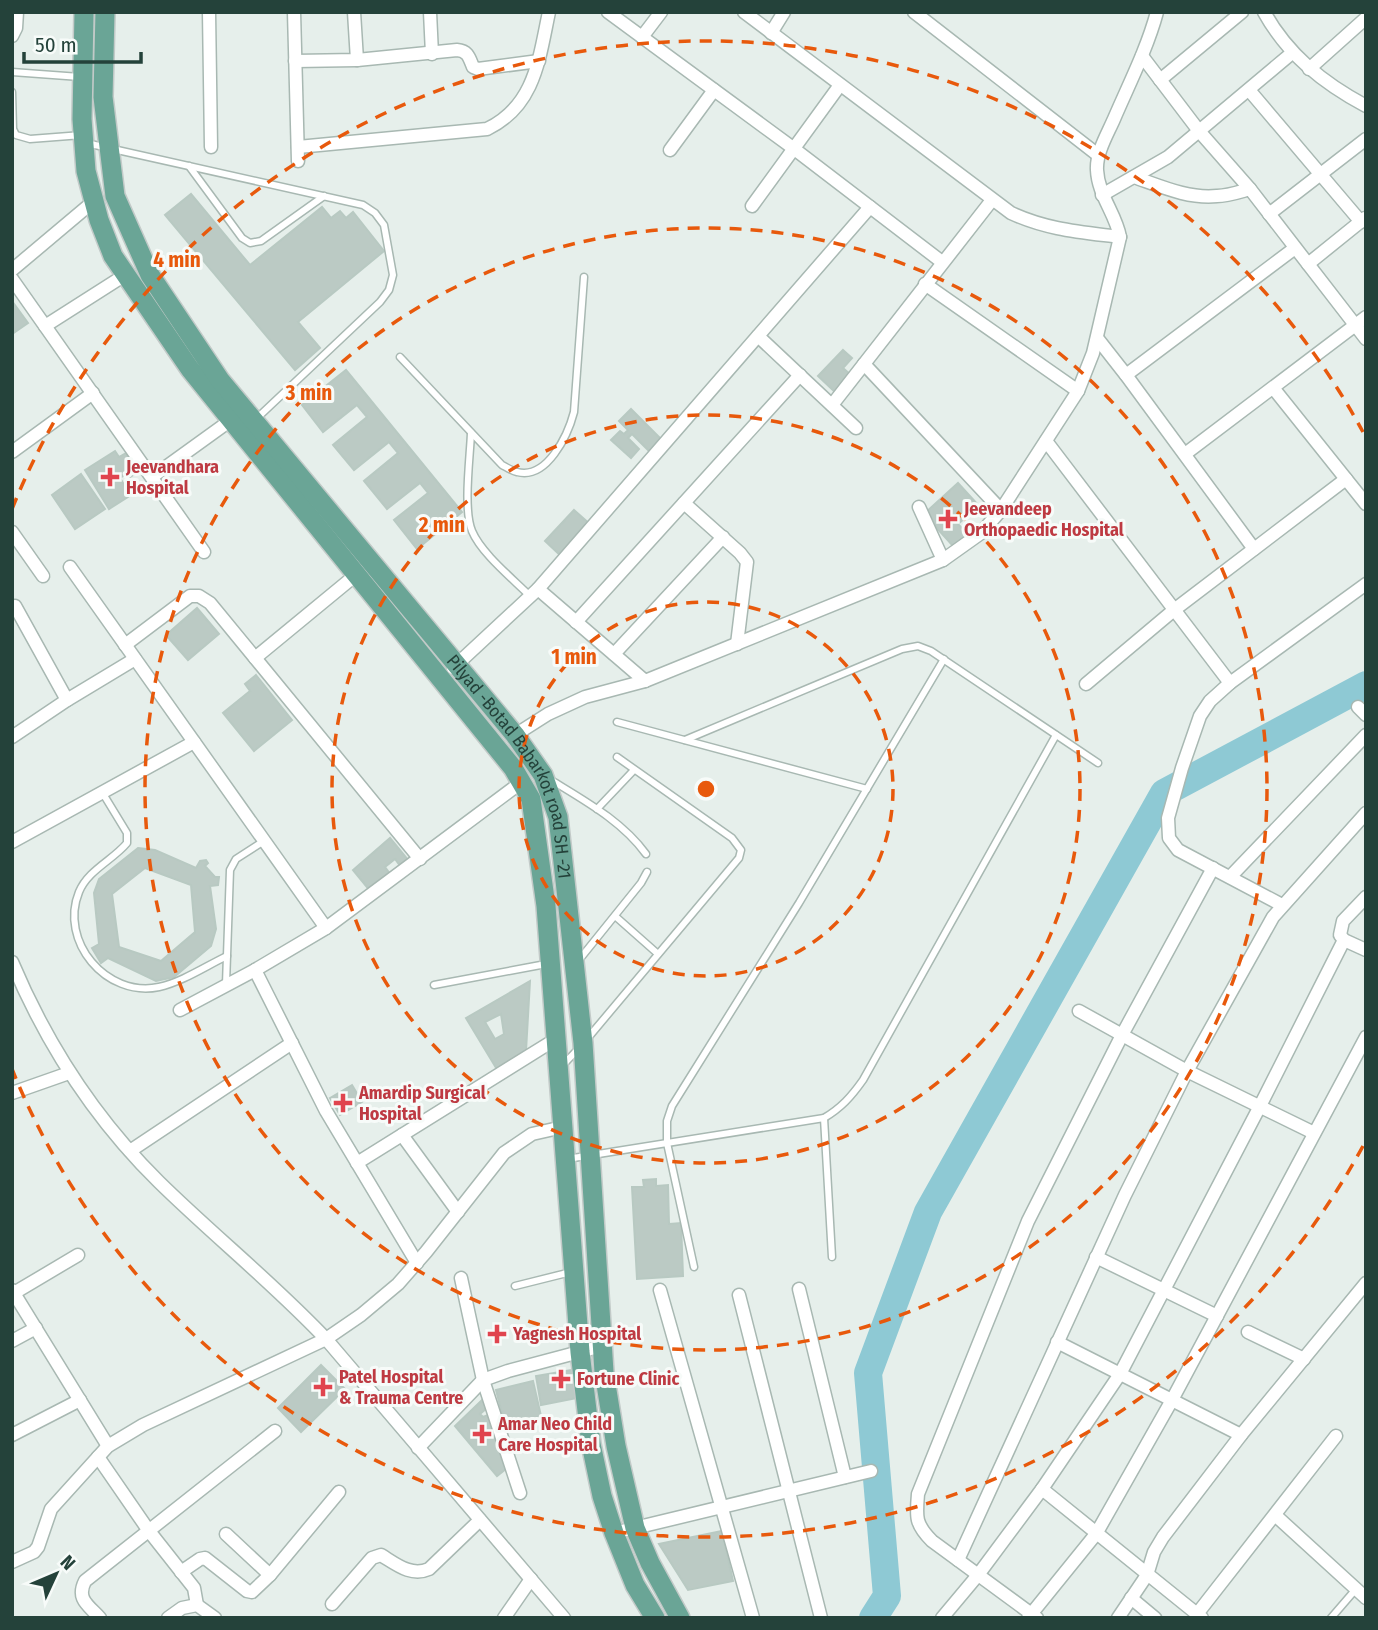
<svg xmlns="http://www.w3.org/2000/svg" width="1378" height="1630" font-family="'Fira Sans Condensed',sans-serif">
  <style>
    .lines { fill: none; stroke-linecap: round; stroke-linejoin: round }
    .river { stroke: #8ec9d4; stroke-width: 28 }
    .building { fill: #bbcac4; stroke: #b8c9c2; stroke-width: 2; fill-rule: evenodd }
    .lane-casing { stroke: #a8b8b2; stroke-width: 9 }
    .street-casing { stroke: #a8b8b2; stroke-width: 15 }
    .primary-casing { stroke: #c2cac8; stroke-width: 22 }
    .lane { stroke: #fff; stroke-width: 6 }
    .street { stroke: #fff; stroke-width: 12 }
    .primary { stroke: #6aa596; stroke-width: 19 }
    .ring { fill: none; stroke: #e8590c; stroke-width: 3.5; stroke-dasharray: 12 9 }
    .health-dot { fill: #e0444e; stroke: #f7fbf9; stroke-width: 2.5 }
    .labels { text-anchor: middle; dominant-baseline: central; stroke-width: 6; stroke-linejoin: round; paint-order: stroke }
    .health-label { font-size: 18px; font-weight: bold; fill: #be3a42; stroke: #f7fbf9; text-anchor: start }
    .street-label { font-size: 18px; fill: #24423a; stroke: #f7fbf9 }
    .centre { fill: #e8590c; stroke: #f7fbf9; stroke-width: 3.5 }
    .ring-label { font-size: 21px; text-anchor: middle; font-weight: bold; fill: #e8590c; stroke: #f7fbf9; stroke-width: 6; stroke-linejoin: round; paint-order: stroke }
  </style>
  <rect width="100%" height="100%" fill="#e6efeb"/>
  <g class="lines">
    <polyline class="river" points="873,1618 887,1596 868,1373 928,1212 1164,793 1366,685"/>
  </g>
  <g class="building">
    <polygon points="191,194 250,265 322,207 331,218 340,211 346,218 353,212 384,251 298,322 320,348 295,370 165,215"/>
    <polygon points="12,301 28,323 12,334"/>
    <polygon points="843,350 852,358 843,368 851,375 835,392 818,376"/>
    <polygon points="346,370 462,512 417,549 394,520 428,493 420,483 387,509 364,481 398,453 389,442 354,470 333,445 367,417 357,405 323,432 302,405"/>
    <polygon points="631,409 662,440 650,452 632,434 628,438 639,449 631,458 611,440 620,431 624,434 628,430 619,421"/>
    <polygon points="115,451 119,457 126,453 138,472 130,477 128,473 120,478 126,488 135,483 139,490 109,509 85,470"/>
    <polygon points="81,474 105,509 75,529 52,495"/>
    <polygon points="958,483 979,506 958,524 967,534 954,547 924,514"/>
    <polygon points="574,510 591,525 561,556 545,541"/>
    <polygon points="197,608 219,634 188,660 166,635"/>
    <polygon points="256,675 292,720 254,751 223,713 250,691 245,684"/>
    <polygon points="390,838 409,861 401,867 395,859 385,867 391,875 371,892 353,870"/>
    <path d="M138 848 155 850 196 868 200 861 206 860 208 863 205 866 215 877H219L218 885 210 886 216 929 211 946 174 977 156 981 108 958 101 963 92 948 99 944 94 893 99 879ZM145 868 191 885 195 932 161 961 119 947 112 894Z"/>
    <path d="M530 981 526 1051 498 1071 466 1018ZM501 1014 504 1034 495 1039 485 1022Z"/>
    <polygon points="352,1085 362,1102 340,1115 330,1098"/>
    <polygon points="656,1179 656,1186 668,1185 669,1224 681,1223 683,1276 637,1279 632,1187 644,1187 643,1180"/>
    <polygon points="321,1365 345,1389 301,1432 278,1408"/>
    <polygon points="572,1370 577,1398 541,1405 536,1376"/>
    <polygon points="533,1381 541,1416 505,1425 496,1390"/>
    <polygon points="483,1399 486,1409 480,1414 483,1417 488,1415 506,1469 497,1476 455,1426"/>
    <polygon points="722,1531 733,1581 688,1590 659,1544"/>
  </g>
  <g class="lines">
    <g class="lane-casing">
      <g id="lane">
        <polyline points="12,72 80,77"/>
        <polyline points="12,92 13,129 16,135 30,139 82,135"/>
        <polyline points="86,143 363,205 375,213 384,225 393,275 389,290 380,302 255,420"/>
        <polyline points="189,166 242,238 250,243 261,241 324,196"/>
        <path d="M400 357 502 465C506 467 512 471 517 472 547 480 568 435 574 412L584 277"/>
        <path d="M471 433C470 458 463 509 472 531 481 553 513 579 530 596"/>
        <polyline points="617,722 867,789"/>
        <polyline points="685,740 902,649 918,646 931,651 1098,763"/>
        <path d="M551 780C585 801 622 821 646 854"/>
        <path d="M102 792 127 833V843C113 860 88 870 79 892 59 941 106 998 159 987 182 982 206 966 227 956"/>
        <polyline points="597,809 634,770"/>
        <polyline points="615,916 658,954"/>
        <polyline points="579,960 641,883 647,872"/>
        <polyline points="226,984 230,870 236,859 264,841"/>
        <polyline points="434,985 546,964"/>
        <polyline points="587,1039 739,858 741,850 732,838 617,757"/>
        <polyline points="563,1065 580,1047"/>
        <polyline points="824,1118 832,1257"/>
        <path d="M567 1159 824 1118C841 1108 851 1097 863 1080L1056 735"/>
        <polyline points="694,1267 667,1143 667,1121 672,1106 799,903 944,659"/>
        <polyline points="515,1286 571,1272"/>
        <polyline points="1331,1618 1356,1589"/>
      </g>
    </g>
    <g class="street-casing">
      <g id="street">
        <polyline points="209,12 211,147"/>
        <polyline points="294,12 298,161"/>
        <polyline points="354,12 357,60"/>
        <polyline points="430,12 432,54"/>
        <polyline points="608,12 793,148 942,262"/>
        <path d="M744 12 1011 213C1048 230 1081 232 1120 237"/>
        <polyline points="914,12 1098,155"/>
        <path d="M1264 12C1288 55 1323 83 1366 106"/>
        <polyline points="771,33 784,12"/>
        <polyline points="12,36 16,28 17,12"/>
        <polyline points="642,37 661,12"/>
        <polyline points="1142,56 1199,131 1250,189 1366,339"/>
        <path d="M295 61 357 60 457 50C468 51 469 57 473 67L478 69 539 61"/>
        <polyline points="1309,69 1366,18"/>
        <polyline points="1160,80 1242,12"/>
        <polyline points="1249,90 1361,222"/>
        <path d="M298 147 487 129C535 106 539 59 549 12"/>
        <polyline points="670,150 714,90"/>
        <path d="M1134 177C1160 186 1188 199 1217 196 1228 196 1239 192 1250 189"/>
        <polyline points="1102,195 1168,157 1292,53"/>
        <polyline points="752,206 840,85"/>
        <polyline points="1269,214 1366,139"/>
        <polyline points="1308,264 1365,218"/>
        <polyline points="12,270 94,201"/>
        <polyline points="12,279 204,552"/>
        <polyline points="925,284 1078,391"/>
        <polyline points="45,326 125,275"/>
        <polyline points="758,336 856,428"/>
        <polyline points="1097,338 1126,375 1254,549"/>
        <polyline points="864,364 1001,510"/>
        <polyline points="1126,375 1295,248"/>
        <polyline points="1274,389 1366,504"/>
        <polyline points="832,405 992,200"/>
        <polyline points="1046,441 1230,683"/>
        <polyline points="12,452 93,393"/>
        <polyline points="1185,454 1366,317"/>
        <polyline points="152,477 231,420"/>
        <polyline points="684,503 740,553 747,562 737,644"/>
        <polyline points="919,507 943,560"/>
        <polyline points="12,532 43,576"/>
        <polyline points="70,567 326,928"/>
        <polyline points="538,589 645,681"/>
        <polyline points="15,606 67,700"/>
        <polyline points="576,622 800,375"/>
        <polyline points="125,645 190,596 199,596 210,603 420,859"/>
        <polyline points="614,654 723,537"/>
        <polyline points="255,658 357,574"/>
        <polyline points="453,668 538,589 870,207"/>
        <polyline points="1086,684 1174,610 1346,479"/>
        <polyline points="1358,707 1366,715"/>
        <path d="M515 735 548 714 585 697 645 681 943 560 981 533 1001 510 1078 391 1093 353 1120 237C1116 214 1098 195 1097 170 1096 153 1107 135 1114 119 1129 84 1147 49 1157 12"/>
        <polyline points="12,737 67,700 135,659"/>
        <polyline points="12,842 194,742"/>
        <polyline points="1230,877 1366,735"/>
        <polyline points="1366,897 1343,921 1340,935 1344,940 1366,950"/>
        <polyline points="1282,905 1178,850 1169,838 1168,818 1182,768 1200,716 1210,701 1230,683 1366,584"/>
        <path d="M12 962C47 1045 95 1119 159 1182 214 1236 273 1283 326 1339L564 1618"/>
        <polyline points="255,970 326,1111 417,1263"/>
        <polyline points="180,1010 255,970 326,928 523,781"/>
        <polyline points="1079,1011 1187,1071 1314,1133"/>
        <polyline points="12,1093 69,1073"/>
        <polyline points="402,1135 458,1212"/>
        <polyline points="130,1151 292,1043"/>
        <polyline points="357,1163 556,1039"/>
        <polyline points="1096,1257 1217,1316"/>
        <polyline points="461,1278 483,1380 520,1493"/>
        <polyline points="799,1289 845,1477"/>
        <polyline points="12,1290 108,1446"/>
        <polyline points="660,1290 753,1618"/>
        <polyline points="14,1293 78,1255"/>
        <polyline points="739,1295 821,1618"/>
        <polyline points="1248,1332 1304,1359"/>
        <polyline points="12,1341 36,1328"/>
        <polyline points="1057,1342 1241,1435"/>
        <polyline points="12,1435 80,1400"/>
        <polyline points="418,1448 483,1380 508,1371 602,1346"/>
        <polyline points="98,1457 149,1531 194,1588 197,1605"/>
        <polyline points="1042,1489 1202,1618"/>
        <polyline points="1275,1515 1366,1598"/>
        <polyline points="614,1533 871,1471"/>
        <polyline points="226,1534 270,1575"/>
        <polyline points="958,1560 1125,1195 1187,1071 1273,917 1366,813"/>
        <polyline points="12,1562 34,1552 38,1547 51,1509 108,1446 143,1425 326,1339 361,1315 398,1284 426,1252 504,1153 532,1134 563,1127"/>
        <polyline points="181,1572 200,1559 205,1558 247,1591 252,1592 270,1575 339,1492"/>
        <polyline points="1131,1598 1155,1618"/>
        <path d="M332 1604 372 1558 381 1555C396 1564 411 1577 429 1569L480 1520"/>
        <polyline points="1197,1614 1336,1436"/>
        <path d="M100 1618C88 1605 76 1599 85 1581L275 1431"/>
        <polyline points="168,1618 182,1608 197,1605 215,1618"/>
        <polyline points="504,1618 531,1579"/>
        <polyline points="942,1618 978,1575 1042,1489 1120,1374 1260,1106 1344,940"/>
        <polyline points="1028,1618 1096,1534 1172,1400 1366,1037"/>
        <path d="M1037 1618 932 1541C915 1524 916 1517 918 1494L1028 1221 1122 1035 1213 868"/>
        <polyline points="1118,1618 1147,1575 1154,1552 1163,1537 1241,1435 1366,1283"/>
      </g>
    </g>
    <g class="primary-casing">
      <g id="primary">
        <polyline points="84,12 82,119 86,171 99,220 113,256 190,369 513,768 531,799 546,906 580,1352 591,1444 602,1496 614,1533 635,1585 655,1618"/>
        <path id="s1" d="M105 12 103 97 115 196 150 275 220 380 515 735 543 775 558 817 583 1043 604 1372 616 1446 635 1528 650 1563 680 1618"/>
      </g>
    </g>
    <use href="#lane" class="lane"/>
    <use href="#street" class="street"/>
    <use href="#primary" class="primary"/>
  </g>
  <g class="ring">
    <circle cx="706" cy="789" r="187"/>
    <circle cx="706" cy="789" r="374"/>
    <circle cx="706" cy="789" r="561"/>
    <path d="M1363 1146A748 748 0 0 1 12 1069M12 509A748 748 0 0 1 1363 432"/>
  </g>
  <g class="health-dot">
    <path d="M106.5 466.5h7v7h7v7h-7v7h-7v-7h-7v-7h7z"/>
    <path d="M944.5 508.5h7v7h7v7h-7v7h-7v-7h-7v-7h7z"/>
    <path d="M339.5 1092.5h7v7h7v7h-7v7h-7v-7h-7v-7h7z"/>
    <path d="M493.5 1323.5h7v7h7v7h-7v7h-7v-7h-7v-7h7z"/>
    <path d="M557.5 1368.5h7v7h7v7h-7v7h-7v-7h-7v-7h7z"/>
    <path d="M319.5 1376.5h7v7h7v7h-7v7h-7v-7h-7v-7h7z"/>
    <path d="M478.5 1423.5h7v7h7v7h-7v7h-7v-7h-7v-7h7z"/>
  </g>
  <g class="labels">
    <g class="health-label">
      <text x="126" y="467">Jeevandhara<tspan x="126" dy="21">Hospital</tspan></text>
      <text x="964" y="509">Jeevandeep<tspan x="964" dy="21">Orthopaedic Hospital</tspan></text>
      <text x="359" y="1093">Amardip Surgical<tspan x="359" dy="21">Hospital</tspan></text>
      <text x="513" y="1334">Yagnesh Hospital</text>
      <text x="339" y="1377">Patel Hospital<tspan x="339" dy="21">&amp; Trauma Centre</tspan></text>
      <text x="577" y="1379">Fortune Clinic</text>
      <text x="498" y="1424">Amar Neo Child<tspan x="498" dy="21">Care Hospital</tspan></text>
    </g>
    <g class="street-label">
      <text stroke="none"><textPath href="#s1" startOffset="886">Pilyad -Botad Babarkot road SH -21</textPath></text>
    </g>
  </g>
  <circle cx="706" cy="789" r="10" class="centre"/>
  <g class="ring-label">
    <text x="177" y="267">4 min</text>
    <text x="309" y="400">3 min</text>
    <text x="442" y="532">2 min</text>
    <text x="574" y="664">1 min</text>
  </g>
  <rect width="1378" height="1630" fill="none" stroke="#24423a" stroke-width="28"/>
  <g transform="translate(56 1574) rotate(46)" stroke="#f7fbf9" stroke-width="5" paint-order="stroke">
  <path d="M0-5L12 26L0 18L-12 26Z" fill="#24423a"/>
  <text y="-10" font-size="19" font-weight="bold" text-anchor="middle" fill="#24423a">N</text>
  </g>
  <path d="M24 52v10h117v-10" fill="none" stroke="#24423a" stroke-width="3.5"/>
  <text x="35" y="52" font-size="21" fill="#24423a" stroke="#f7fbf9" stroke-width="5" paint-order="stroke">50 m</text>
</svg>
